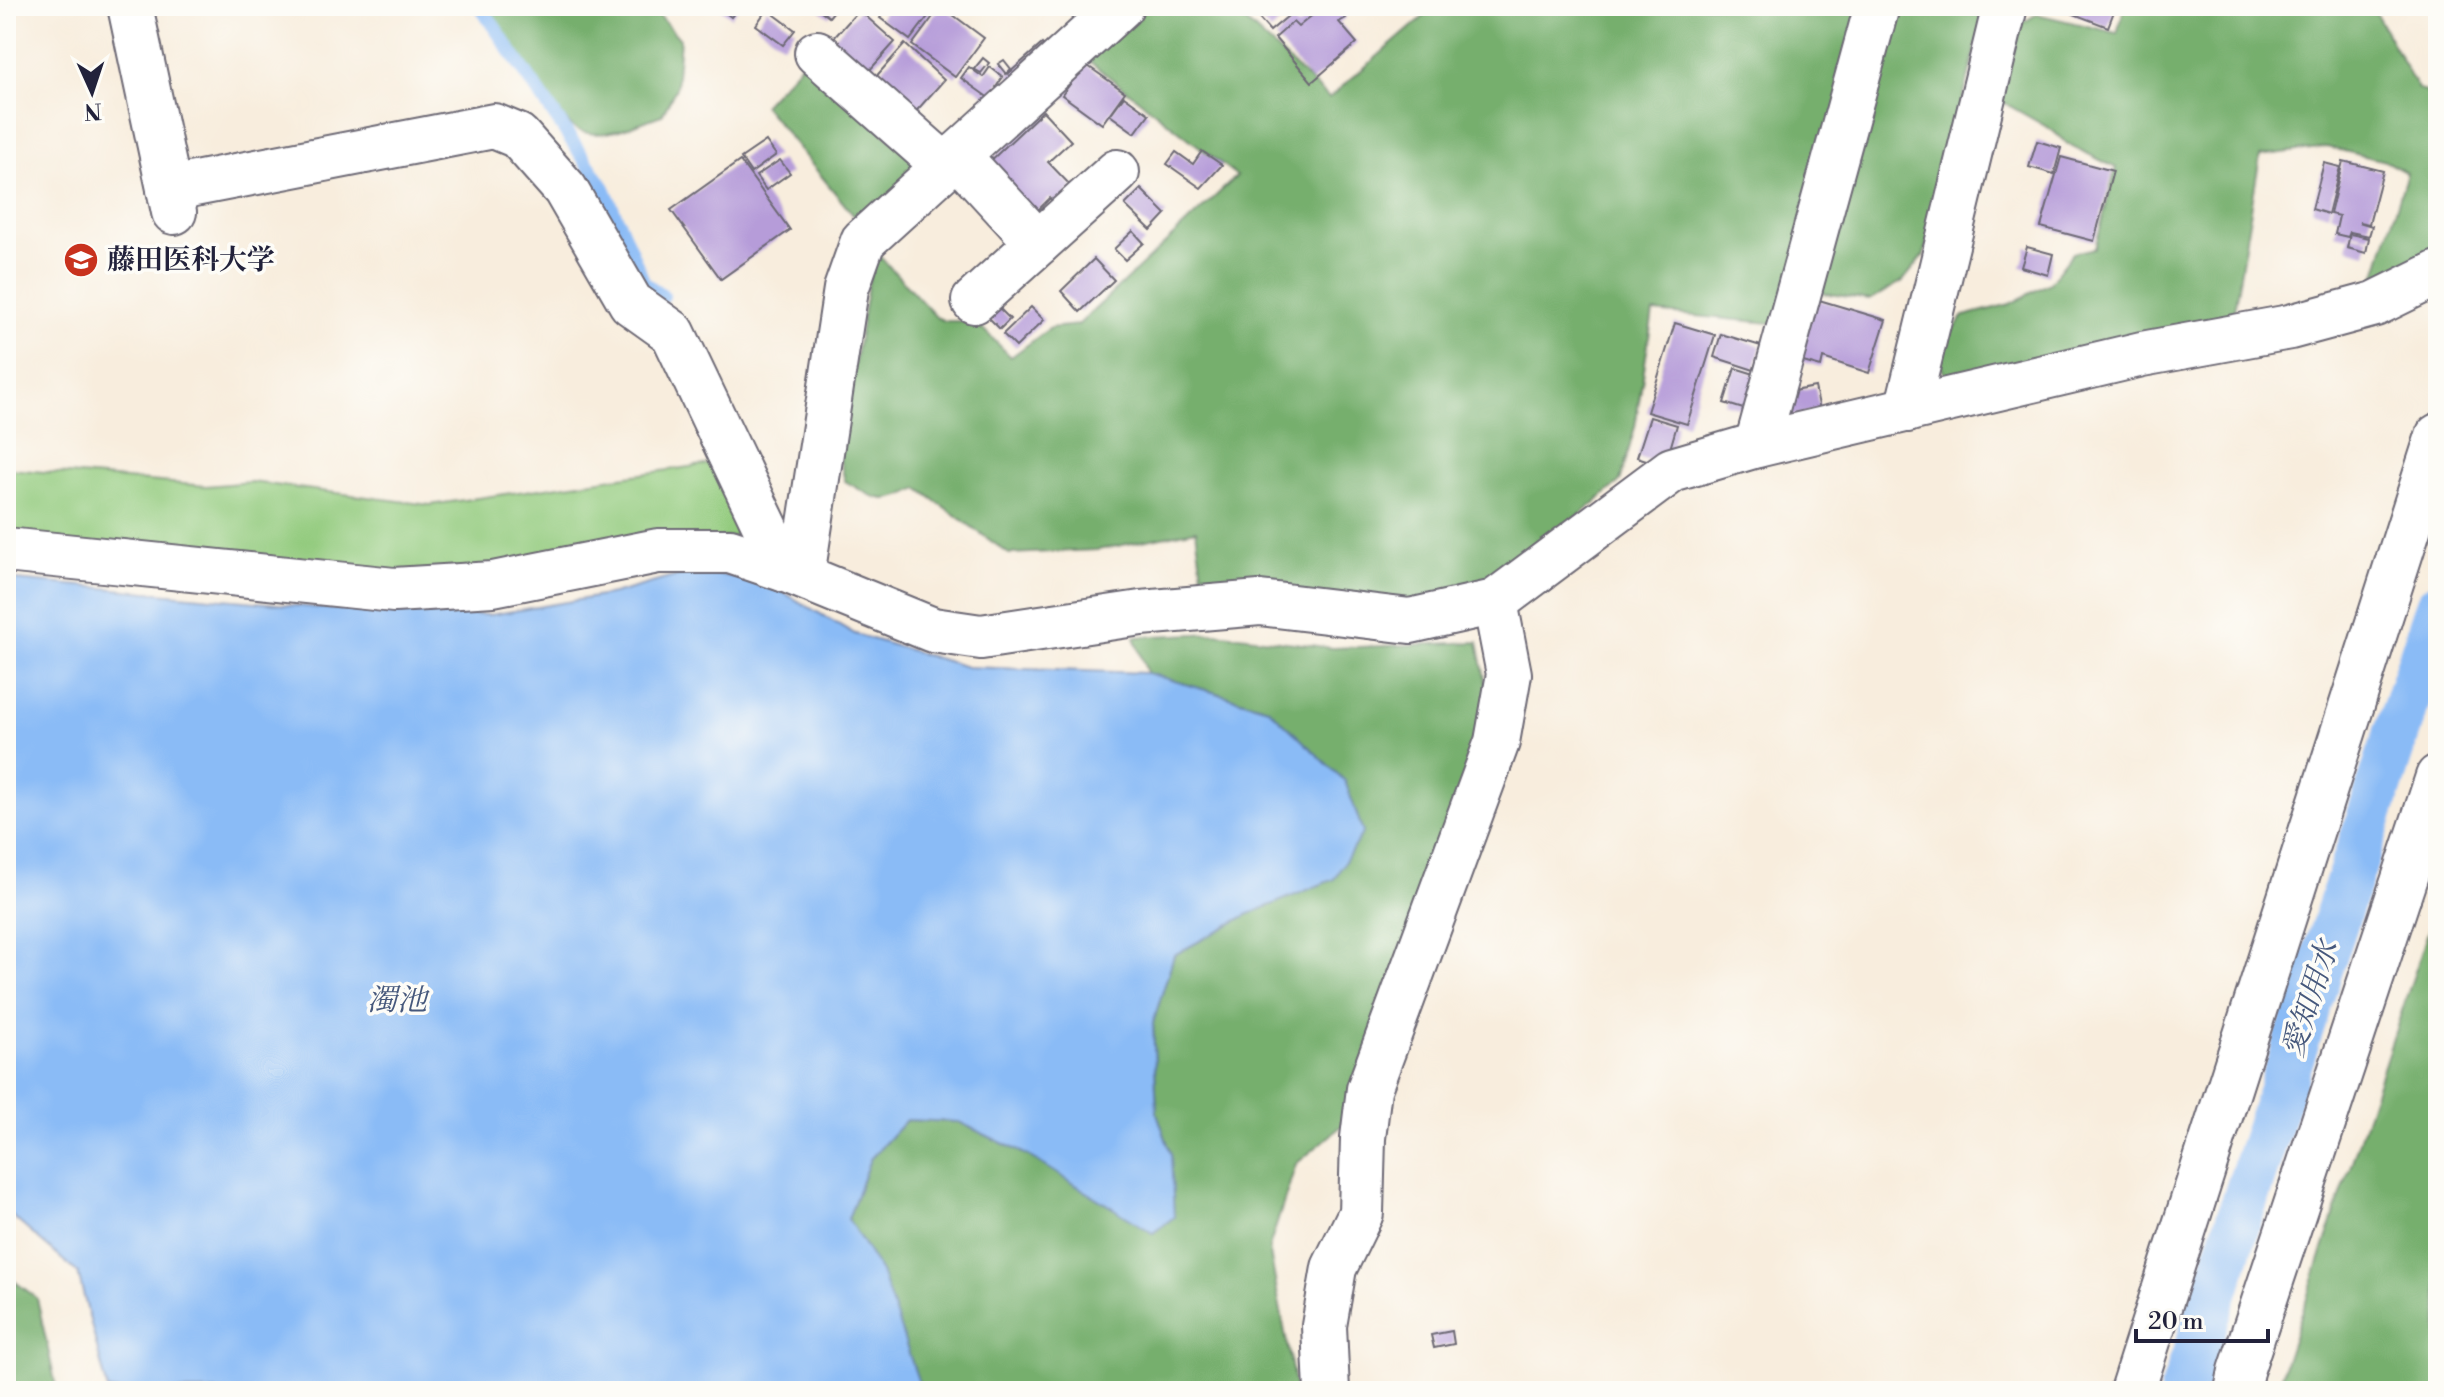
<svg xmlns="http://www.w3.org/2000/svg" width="2444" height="1397" font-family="'Libre Bodoni','Noto Serif JP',serif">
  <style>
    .green { fill: #93cb7e; stroke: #5a765c; stroke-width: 2 }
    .forest { fill: #76af6d; stroke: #4c6854; stroke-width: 2 }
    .water { fill: #8abbf6; stroke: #566e98; stroke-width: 2 }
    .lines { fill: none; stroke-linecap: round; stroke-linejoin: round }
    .stream { stroke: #8abbf6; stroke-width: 14 }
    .canal { stroke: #8abbf6; stroke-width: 46 }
    .building { fill: #b69cd9 }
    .minor-casing { stroke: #6d6974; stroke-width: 48 }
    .minor { stroke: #fff; stroke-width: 44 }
    .labels { text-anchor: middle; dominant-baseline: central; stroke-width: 7; stroke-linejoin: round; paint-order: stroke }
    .poi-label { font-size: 28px; font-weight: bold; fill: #22223b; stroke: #fdfcf7; text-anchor: start }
    .water-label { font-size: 30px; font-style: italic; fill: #46587c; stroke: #fdfcf7 }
  </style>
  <rect width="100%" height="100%" fill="#fdfcf7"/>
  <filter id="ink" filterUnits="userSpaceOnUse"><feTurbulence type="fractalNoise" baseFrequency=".0125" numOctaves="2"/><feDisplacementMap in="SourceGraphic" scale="16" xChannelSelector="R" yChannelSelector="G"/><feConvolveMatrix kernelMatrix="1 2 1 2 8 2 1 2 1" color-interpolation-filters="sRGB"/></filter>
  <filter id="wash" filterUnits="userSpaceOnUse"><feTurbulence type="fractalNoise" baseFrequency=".006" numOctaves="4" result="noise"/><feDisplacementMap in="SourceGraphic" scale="32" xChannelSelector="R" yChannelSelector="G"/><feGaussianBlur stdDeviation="1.8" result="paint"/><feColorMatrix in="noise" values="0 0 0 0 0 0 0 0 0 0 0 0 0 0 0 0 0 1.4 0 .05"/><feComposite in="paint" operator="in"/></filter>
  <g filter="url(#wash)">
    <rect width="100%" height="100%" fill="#f8eddd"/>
    <polygon class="green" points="716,463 743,516 735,536 485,573 378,579 6,538 6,466 10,469 206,486 251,482 430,505"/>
    <g class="forest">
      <path d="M485 6H651L680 39 676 88 662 115C636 123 600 144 574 128 564 122 558 107 548 100Z"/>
      <path d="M1143 6H1229L1329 98 1436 6H1867L1780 324 1653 312 1635 427 1620 482 1520 564 1483 582 1404 606 1204 590 1196 530 1098 550 1009 554 918 488C884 507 876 499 845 481L839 456 874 250 936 317 945 321H975L1011 357 1050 328 1078 325 1237 176 1085 58Z"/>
      <polygon points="1885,6 1986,6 1924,255 1903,281 1870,300 1822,293 1812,285"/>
      <polygon points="2125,6 2375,6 2374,10 2418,90 2438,95 2438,242 2429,255 2373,284 2407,173 2385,161 2327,147 2260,156 2232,323 1947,378 1938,360 1944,341 1964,316 2010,304 2050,283 2073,253 2095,248 2116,168 2066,143 2052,130 2001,101 2021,24 2037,14 2117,33"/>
      <polygon points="805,60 924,170 876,216 854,216 763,105"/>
      <polygon points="1216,633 1333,648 1478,642 1497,741 1367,1105 1296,1164 1269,1248 1296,1391 926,1391 919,1383 848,1219 870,1159 906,1120 959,1122 1027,1155 1171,1154 1157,1113 1153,1023 1174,955 1247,915 1268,708 1147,673 1134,637"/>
      <polygon points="2438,902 2438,1391 2276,1391"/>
      <polygon points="6,1275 37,1298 57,1391 6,1391"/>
    </g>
    <polygon class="water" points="694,571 764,581 855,634 967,667 1147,673 1268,708 1345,781 1363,832 1334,879 1247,915 1174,955 1153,1023 1157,1113 1171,1154 1174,1217 1153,1233 1027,1155 959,1122 906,1120 870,1159 848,1219 881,1272 919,1383 926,1391 108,1391 78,1273 6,1211 6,579 332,609 490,615 613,594"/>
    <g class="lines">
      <polyline class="stream" points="480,6 604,188 644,283 663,296"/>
      <polyline class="canal" points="2183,1391 2438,606"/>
    </g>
    <g id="blocks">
      <g class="building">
        <polygon points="717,6 740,6 731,17"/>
        <polygon points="815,6 838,6 829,17"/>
        <polygon points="889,6 936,6 910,40 880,18"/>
        <polygon points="941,6 984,38 955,77 912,45"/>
        <polygon points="1248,6 1280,6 1288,16 1270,31"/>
        <polygon points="1314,6 1336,6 1346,18 1339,22 1357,43 1312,82 1275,38 1293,22 1298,27 1315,13 1311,8"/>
        <polygon points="2073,6 2116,6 2108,27 2071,13"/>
        <polygon points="767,9 795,30 783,45 756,25"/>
        <polygon points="859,10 895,42 868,72 832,40"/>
        <polygon points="905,44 944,80 911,117 872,81"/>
        <polygon points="1042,44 1049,52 1015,83 1008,74"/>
        <polygon points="983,58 989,63 981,73 974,69"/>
        <polygon points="1004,60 1011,69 1006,74 998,64"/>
        <polygon points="1085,64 1125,92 1102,124 1062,95"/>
        <polygon points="969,67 983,77 990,67 1003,77 996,87 1001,91 993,101 961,78"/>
        <polygon points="1124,96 1149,114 1135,133 1110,115"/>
        <polygon points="1043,111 1071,141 1048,162 1073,188 1055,205 1050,198 1032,216 984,167"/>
        <polygon points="766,141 776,155 751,173 741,158"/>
        <polygon points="2037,141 2061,148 2054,174 2029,167"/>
        <polygon points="1202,151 1222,165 1201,188 1167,164 1176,152 1193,164"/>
        <polygon points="2061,157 2113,171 2094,241 2041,227"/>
        <polygon points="780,160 790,173 766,190 756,176"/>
        <polygon points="740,161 790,230 721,279 671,210"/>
        <polygon points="2343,161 2383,171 2369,224 2359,222 2372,226 2369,236 2350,232 2348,237 2335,234 2339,216 2330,214"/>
        <polygon points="2324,163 2340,167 2328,214 2312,209"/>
        <polygon points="1141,189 1166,214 1151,230 1125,205"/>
        <polygon points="1133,231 1144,243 1125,260 1114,249"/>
        <polygon points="2350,234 2369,238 2366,253 2347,248"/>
        <polygon points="2027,247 2053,254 2048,275 2021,267"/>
        <polygon points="1094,259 1114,280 1080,312 1061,291"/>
        <polygon points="1809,297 1886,320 1869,373 1823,358 1821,367 1796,360"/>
        <polygon points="997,306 1010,319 1000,329 987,316"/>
        <polygon points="1031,307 1044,320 1016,347 1003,334"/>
        <polygon points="1675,323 1715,335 1687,424 1647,412"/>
        <polygon points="1721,334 1761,346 1754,370 1714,357"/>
        <polygon points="1735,368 1764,377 1753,412 1724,403"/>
        <polygon points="1815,387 1820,410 1788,417 1783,393"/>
        <polygon points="1650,417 1677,425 1665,466 1637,457"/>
        <polygon points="1452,1331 1454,1344 1434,1348 1431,1335"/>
      </g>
    </g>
  </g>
  <g filter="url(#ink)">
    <use href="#blocks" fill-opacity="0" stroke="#6d6974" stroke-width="2"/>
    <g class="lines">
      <g class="minor-casing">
        <g id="minor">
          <polyline points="130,6 174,212"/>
          <polyline points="817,53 945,166"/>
          <polyline points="957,155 1038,243"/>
          <polyline points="169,189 494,126 518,136 565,189 631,303 673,333 786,570"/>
          <polyline points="974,301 1117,172"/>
          <polyline points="1907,410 2005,6"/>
          <polyline points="1757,445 1877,6"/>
          <polyline points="6,550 394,590 493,584 658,551 730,551 786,570 933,630 981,637 1141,613 1260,603 1410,621 1495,602 1672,470 1757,445 2142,354 2290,327 2375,304 2438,273"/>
          <polyline points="802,576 846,289 863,241 1121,6"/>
          <polyline points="1327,1391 1324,1326 1334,1268 1361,1213 1363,1138 1369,1089 1497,742 1509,674 1495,602"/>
          <polyline points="2132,1391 2438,436"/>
          <polyline points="2237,1391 2241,1371 2438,777"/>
        </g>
      </g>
      <use href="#minor" class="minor"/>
    </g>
  </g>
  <defs>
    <g id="university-disc" transform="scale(1.8)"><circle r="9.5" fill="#c8321e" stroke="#fdfcf7"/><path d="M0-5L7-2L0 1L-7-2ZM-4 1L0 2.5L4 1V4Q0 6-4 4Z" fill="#fff"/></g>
  </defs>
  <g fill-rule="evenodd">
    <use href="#university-disc" x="81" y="260"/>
  </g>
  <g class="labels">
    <g class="poi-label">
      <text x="107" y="260">藤田医科大学</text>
    </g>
    <g class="water-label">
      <text transform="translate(2311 999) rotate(-72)">愛知用水</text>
      <text x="397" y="1001">濁池</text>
    </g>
  </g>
  <rect width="2444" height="1397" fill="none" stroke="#fdfcf7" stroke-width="32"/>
  <g transform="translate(92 92) rotate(177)" stroke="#fdfcf7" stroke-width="6" paint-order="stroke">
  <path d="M0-6L14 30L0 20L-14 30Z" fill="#22223b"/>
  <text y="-12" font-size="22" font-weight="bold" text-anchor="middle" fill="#22223b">N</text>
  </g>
  <path d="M2136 1329v12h132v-12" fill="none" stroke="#22223b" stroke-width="4"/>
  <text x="2148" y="1329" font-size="24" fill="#22223b" stroke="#fdfcf7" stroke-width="6" paint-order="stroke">20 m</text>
</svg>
